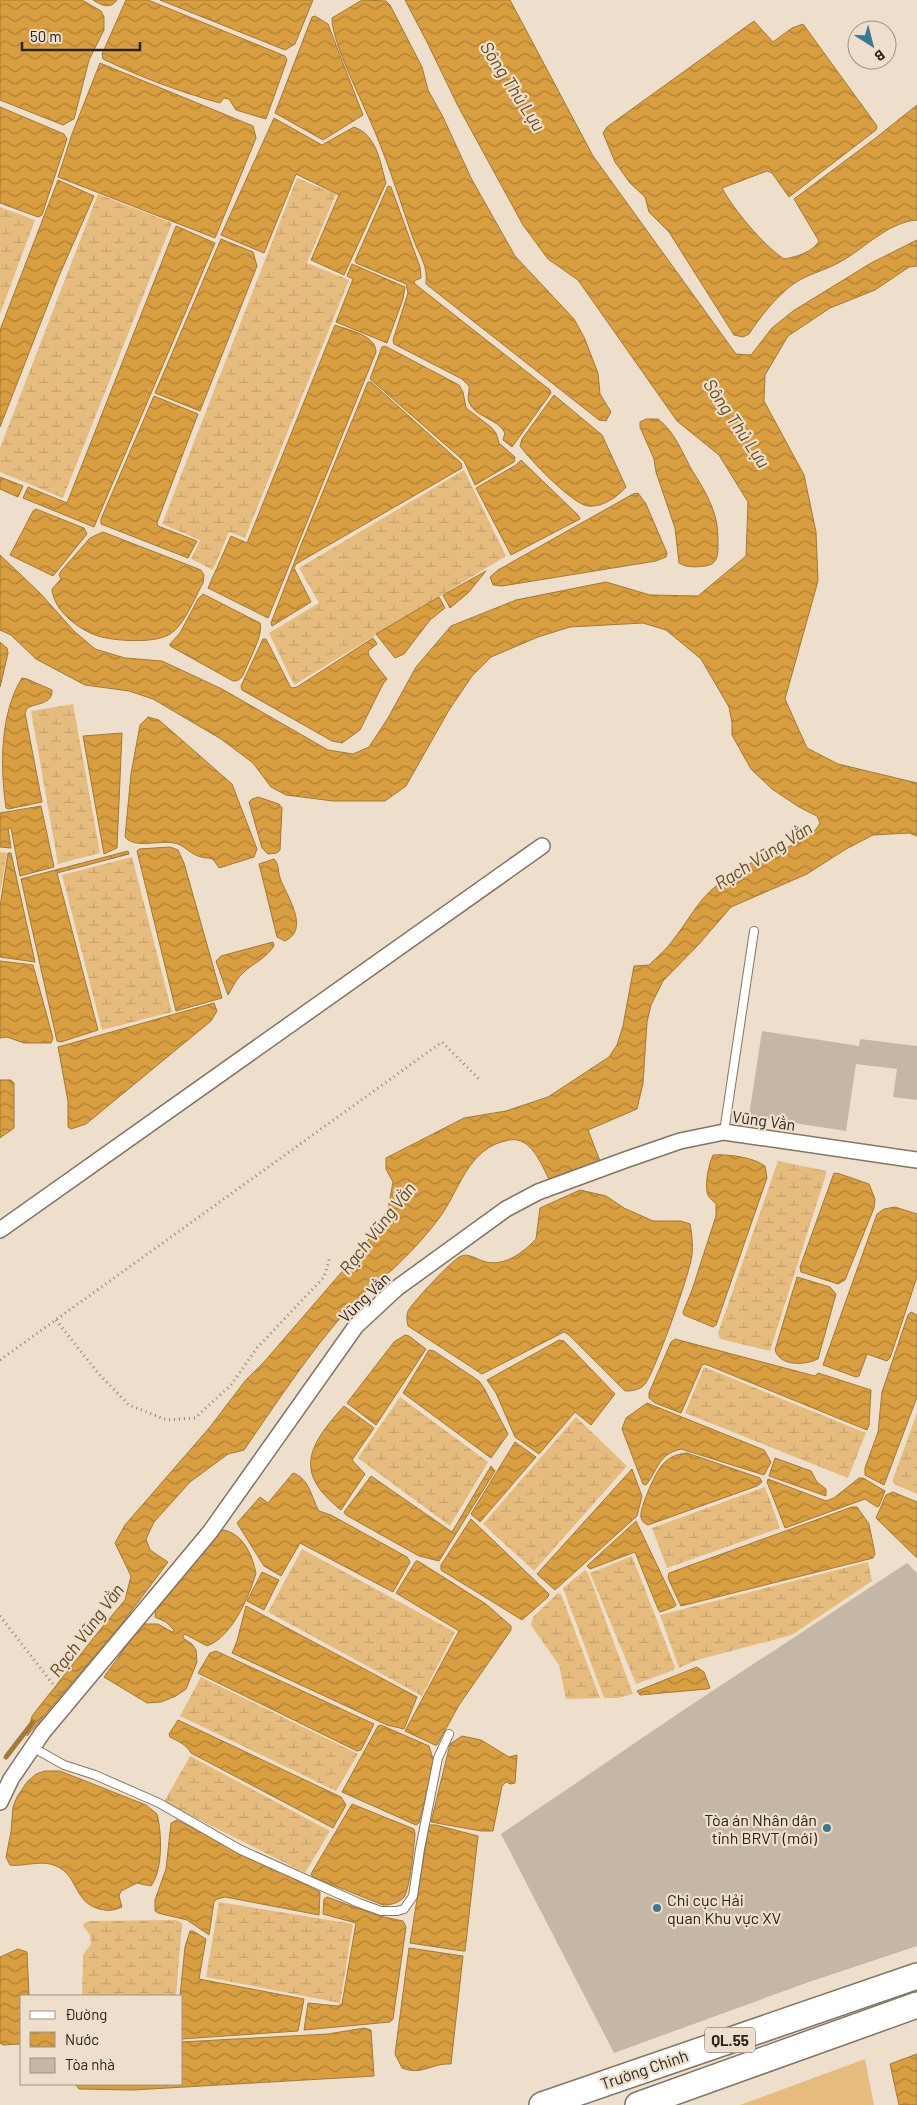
<svg xmlns="http://www.w3.org/2000/svg" width="917" height="2105" font-family="Barlow,sans-serif">
  <style>
    .green { fill: #e6bc7e }
    .wetland { fill: url(#wetland-marsh) }
    .water { fill: url(#water-waves); stroke: #a37934 }
    .lines { fill: none; stroke-linecap: round; stroke-linejoin: round }
    .stream { stroke: #a37934; stroke-width: 5 }
    .building { fill: #c4b7a5 }
    .service-casing { stroke: #817564; stroke-width: 10 }
    .minor-casing { stroke: #817564; stroke-width: 18 }
    .trunk-casing { stroke: #817564; stroke-width: 28 }
    .path { stroke: #8e8578; stroke-width: 3; stroke-dasharray: 1 4; stroke-linecap: butt }
    .service { stroke: #fff; stroke-width: 8 }
    .minor { stroke: #fff; stroke-width: 15 }
    .trunk { stroke: #fff; stroke-width: 25 }
    .poi-dot { fill: #3c788f; stroke: #eddfcc; stroke-width: 2 }
    .labels { text-anchor: middle; dominant-baseline: central; stroke-width: 4.5; stroke-linejoin: round; paint-order: stroke }
    .shield { fill: #eddfcc; stroke: #635b51; stroke-width: 1 }
    .shield-label { font-size: 15px; font-weight: bold; fill: #28231c }
    .street-label { font-size: 16px; fill: #28231c; stroke: #eddfcc }
    .poi-label { font-size: 16px; fill: #28231c; stroke: #eddfcc; text-anchor: end }
    .water-label { font-size: 18px; font-style: italic; fill: #614922; stroke: #eddfcc }
  </style>
  <defs>
    <pattern id="wetland-marsh" width="20" height="14" patternUnits="userSpaceOnUse" patternTransform="scale(1.25)"><rect width="20" height="14" fill="#e6bc7e"/><path d="M1 5h8M5 5V1M11 12h8M15 12V8" fill="none" stroke="#c5a16c"/></pattern>
    <pattern id="water-waves" width="16" height="10" patternUnits="userSpaceOnUse" patternTransform="scale(1.25)"><rect width="16" height="10" fill="#d89e3f"/><path d="M0 5q4-4 8 0t8 0" fill="none" stroke="#af8034"/></pattern>
  </defs>
  <rect width="100%" height="100%" fill="#eddfcc"/>
  <polygon class="green" points="865,2059 874,2105 740,2105"/>
  <g class="wetland">
    <polygon points="297,178 336,194 307,263 349,280 245,538 229,532 213,570 191,559 200,540 162,524"/>
    <polygon points="98,194 172,223 63,498 0,472 0,448"/>
    <polygon points="0,207 35,220 0,314"/>
    <polygon points="464,470 506,556 294,685 269,633 319,603 299,568"/>
    <polygon points="73,704 100,853 58,864 31,711"/>
    <polygon points="0,852 7,853 0,893"/>
    <polygon points="132,857 172,1012 102,1030 62,875"/>
    <polygon points="778,1161 827,1171 770,1351 720,1339 718,1333"/>
    <polygon points="704,1367 866,1433 848,1478 685,1413"/>
    <polygon points="400,1397 488,1462 450,1526 358,1458"/>
    <polygon points="917,1413 917,1494 894,1484 893,1479"/>
    <polygon points="576,1417 627,1466 534,1571 483,1524"/>
    <polygon points="765,1487 780,1528 667,1568 652,1528"/>
    <polygon points="302,1549 455,1632 422,1696 268,1612"/>
    <polygon points="632,1556 675,1667 674,1670 636,1684 590,1573"/>
    <polygon points="868,1562 872,1581 792,1635 697,1660 679,1668 660,1615"/>
    <polygon points="585,1570 588,1573 633,1694 619,1698 604,1698 563,1588"/>
    <polygon points="558,1593 561,1594 600,1698 566,1699 559,1665 531,1625 533,1617"/>
    <polygon points="201,1677 358,1754 336,1791 180,1716"/>
    <polygon points="190,1756 330,1831 305,1873 164,1802"/>
    <polygon points="219,1902 353,1924 340,2003 206,1977"/>
    <polygon points="176,1920 182,1923 176,1996 82,1996 83,1955 91,1944 90,1935 83,1926 84,1923 90,1921"/>
  </g>
  <g class="water">
    <polygon points="0,0 82,0 101,11 104,17 104,30 89,60 74,119 63,125 0,100"/>
    <path d="M93 0H117C110 10 101 5 93 0Z"/>
    <path d="M126 0H148L285 56 287 60 266 119 236 110 229 99 224 98 220 103C180 92 140 77 103 59L102 54Z"/>
    <polygon points="160,0 313,0 295,44 285,50"/>
    <path d="M362 0 386 1 390 5 422 67 428 90 443 117 471 178 515 256 574 319 584 337 598 373 600 394 611 412 606 421 599 420 426 284C428 265 420 257 414 241 401 204 390 168 375 132 365 107 331 41 332 18Z"/>
    <path d="M405 0H510L593 156 736 354 751 355 772 328 793 311 871 263 917 240V266L909 267 875 290 830 308 788 336 765 375 764 401 804 475 816 532 818 581 785 699 807 748 838 764 917 783V836L909 833 873 835 846 849 807 874 731 907 699 944 663 981 651 1005 647 1022 643 1083 637 1109 588 1130 600 1161 549 1179C541 1164 531 1136 509 1140 466 1148 460 1192 437 1221 424 1238 408 1255 393 1269 378 1282 361 1294 348 1309 309 1353 277 1402 244 1450L228 1454 190 1482 154 1522 146 1539 150 1550 168 1562 123 1622 27 1736 32 1716 103 1626 125 1600 131 1576 115 1543 125 1525 210 1427 245 1381 264 1362 365 1245 388 1209 393 1182 386 1169V1158L464 1118 506 1111 548 1097 609 1057 617 1045 623 1026 634 966 649 965C657 957 667 949 673 940 687 923 698 900 716 886 727 877 740 870 751 863 770 852 811 843 820 823L817 816 799 807 772 789 751 769 732 735V723L729 707 701 659 666 630 643 623 570 627 538 637 491 657 472 676 449 710 406 786 385 801H333L286 795 271 787 253 763 221 739 153 699 129 691 85 685 36 659 11 635 0 630V555L40 593 74 631 95 649 125 658 162 661 222 689 328 750 353 754 369 747 388 718 416 667 451 626 516 600 606 582 650 595 698 596 746 556 748 502 719 455 677 421 578 280 548 259 523 225 458 106 427 42Z"/>
    <polygon points="315,16 328,24 363,115 323,140 275,113 312,17"/>
    <path d="M754 21 773 42 792 28 803 24 877 126 876 130 789 197 772 173 767 171 722 188C734 210 763 245 784 259 796 257 813 252 819 241L794 199 877 137 917 105V220C888 222 864 249 840 262 824 271 807 274 792 285 775 298 760 317 749 334L743 337 734 335 669 232 649 212 645 197 630 183 615 162 603 133 607 127Z"/>
    <polygon points="100,63 253,126 256,138 215,238 58,177 72,134"/>
    <polygon points="0,107 64,134 67,139 42,215 38,217 0,203"/>
    <path d="M274 118 322 145 354 127C377 135 380 162 386 183L344 275 311 260 339 195 296 174 264 253 221 235Z"/>
    <polygon points="58,180 94,196 59,276 0,427 0,330"/>
    <path d="M388 186 391 187 420 267 421 278 414 281 415 284 550 390 551 393 512 447 503 440 505 433C499 419 474 417 469 402 467 397 470 391 469 386L462 379 394 344 393 340 408 293 406 284 356 263 355 261Z"/>
    <polygon points="176,226 215,243 94,527 23,498 28,487 67,503"/>
    <polygon points="221,239 253,252 257,266 200,411 155,393"/>
    <polygon points="352,264 405,287 403,299 387,343 336,322 353,279 347,276"/>
    <path d="M335 325C348 330 376 335 376 352L268 618 208 588 231 536 247 543Z"/>
    <polygon points="385,346 459,385 463,392 466,408 491,427 496,433 499,443 515,457 514,462 475,485 464,461 370,379 382,347"/>
    <polygon points="368,382 371,382 461,463 462,468 296,564 294,568 311,602 272,626 271,623 301,545"/>
    <path d="M554 395 602 435 626 487C617 498 598 510 584 505 567 498 531 461 520 446L522 439Z"/>
    <polygon points="154,396 198,414 157,523 158,526 197,541 188,558 101,524 101,519"/>
    <path d="M646 419H658C676 433 682 453 693 472 703 487 712 503 716 520 718 529 718 538 718 547 718 557 716 565 705 566 696 567 687 568 679 563L675 528 656 472 654 459 640 427V422Z"/>
    <polygon points="521,460 578,515 580,519 511,555 476,488 516,465"/>
    <polygon points="0,477 23,486 18,497 0,489"/>
    <polygon points="638,493 646,504 667,553 666,557 656,561 502,586 493,585 490,577 498,570 633,494"/>
    <polygon points="36,509 84,528 87,534 53,576 10,555 33,511"/>
    <path d="M103 532 201 570 204 575 203 583C195 597 184 626 170 634 155 644 114 641 98 636 79 630 53 610 52 589L61 579 59 575 61 571 90 538Z"/>
    <polygon points="486,571 468,593 450,608 443,595"/>
    <path d="M203 594 260 623C264 634 248 662 244 673 241 679 239 681 233 681L170 646V644L180 633 198 599Z"/>
    <polygon points="439,597 445,608 430,620 404,654 395,658 376,634"/>
    <polygon points="373,638 377,644 368,651 369,656 387,679 383,684 360,730 342,743 332,741 242,690 241,686 263,639 266,639 291,688 297,687"/>
    <polygon points="0,642 7,648 8,653 0,687"/>
    <path d="M22 678 27 679 52 690C53 704 37 703 27 708L25 713 42 802 8 809 6 808C0 766 0 713 22 678Z"/>
    <path d="M148 717 159 720 232 784 257 849 254 857 219 868C210 853 211 861 198 856 189 853 183 844 174 843 159 840 135 849 125 837L131 774 140 725Z"/>
    <polygon points="122,733 117,848 104,854 83,736"/>
    <polygon points="258,797 279,804 282,808 280,850 277,853 268,854 262,848 249,802 252,799"/>
    <polygon points="41,806 54,867 20,876 11,828 8,828 11,848 0,847 0,813"/>
    <polygon points="170,847 178,850 184,863 222,998 176,1011 137,851 139,849"/>
    <polygon points="128,851 129,854 57,873 98,1030 61,1042 57,1041 21,879"/>
    <polygon points="8,853 11,853 35,962 0,957 0,907"/>
    <path d="M274 859C279 864 278 871 280 878 286 895 311 929 285 941L277 937 259 864Z"/>
    <path d="M273 942 274 946C265 959 255 962 244 972 236 979 233 987 228 995L216 961 221 956Z"/>
    <polygon points="0,961 33,965 53,1038 51,1043 24,1043 7,1037 0,1038"/>
    <polygon points="214,1003 217,1011 211,1021 86,1124 71,1129 68,1127 68,1101 58,1047"/>
    <polygon points="0,1080 11,1080 14,1083 14,1128 0,1138"/>
    <path d="M713 1155C728 1154 753 1157 765 1166L767 1178 716 1325 713 1327 684 1315 683 1312 692 1290 716 1216V1204C714 1202 709 1198 708 1195 704 1186 709 1163 713 1155Z"/>
    <polygon points="834,1173 840,1174 869,1184 875,1199 874,1208 845,1280 838,1284 801,1272 800,1267"/>
    <path d="M580 1190 606 1196 624 1208 653 1221H681L690 1224C692 1234 693 1245 692 1255 691 1270 655 1372 645 1384 640 1390 633 1391 625 1391L569 1335 564 1332 482 1374 408 1326C407 1321 406 1317 408 1311 413 1302 452 1260 461 1256 469 1253 476 1259 483 1261 503 1268 523 1253 536 1239L540 1208Z"/>
    <polygon points="895,1207 917,1214 917,1277 890,1358 887,1361 867,1354 859,1376 856,1377 823,1365 877,1214 884,1209"/>
    <path d="M797 1277 830 1287 836 1294 818 1359C806 1365 780 1367 775 1350Z"/>
    <polygon points="911,1312 917,1315 917,1397 884,1485 865,1475 865,1468 878,1432 882,1392 908,1315"/>
    <polygon points="405,1335 409,1336 426,1349 376,1425 347,1403 394,1342"/>
    <polygon points="675,1339 815,1376 818,1373 871,1390 869,1425 867,1430 705,1364 702,1365 681,1413 655,1403 649,1398 649,1393 671,1342"/>
    <polygon points="559,1340 564,1341 615,1394 591,1425 575,1412 539,1454 515,1437 496,1393 487,1380"/>
    <polygon points="429,1350 434,1351 479,1381 484,1388 508,1434 491,1458 403,1393"/>
    <path d="M647 1403 764 1450 771 1462 764 1475 681 1449C657 1455 659 1469 646 1485L643 1484 622 1429 626 1418Z"/>
    <path d="M344 1406 374 1428 352 1460 365 1474 341 1510C293 1472 308 1446 344 1406Z"/>
    <polygon points="515,1442 536,1457 480,1522 471,1514"/>
    <path d="M687 1453 760 1478 762 1482 757 1486 648 1525C643 1523 640 1519 641 1513 643 1501 656 1470 665 1462 671 1456 678 1454 687 1453Z"/>
    <polygon points="775,1458 811,1471 817,1482 826,1489 826,1496 769,1476"/>
    <polygon points="491,1466 495,1471 439,1561 419,1556 346,1515 344,1512 371,1476 452,1532"/>
    <polygon points="632,1469 642,1496 637,1516 555,1590 537,1574"/>
    <path d="M293 1473C310 1479 311 1497 319 1511L331 1515 407 1557 410 1562 393 1592 300 1543 281 1576 264 1566 237 1523 260 1497 268 1503Z"/>
    <polygon points="859,1478 863,1478 885,1491 879,1506 877,1507 865,1499 785,1528 767,1482 768,1479 826,1501 834,1498"/>
    <polygon points="893,1492 917,1502 917,1558 876,1518 886,1495"/>
    <polygon points="852,1507 857,1507 869,1524 875,1554 873,1558 681,1606 668,1578 669,1573"/>
    <polygon points="471,1519 549,1594 548,1597 522,1620 441,1570 441,1565"/>
    <polygon points="636,1521 676,1605 674,1607 660,1612 658,1609 635,1552 590,1569 587,1566"/>
    <path d="M224 1530C244 1535 252 1555 256 1573 249 1597 232 1637 207 1646L185 1634 183 1636V1638L192 1644 196 1650 197 1662 186 1689 176 1696 161 1702 147 1703 104 1677 138 1630 145 1624H158L172 1632 174 1630 166 1622 155 1617 156 1606 218 1532Z"/>
    <polygon points="416,1561 418,1561 486,1604 511,1626 511,1630 459,1705 437,1745 435,1745 405,1731 459,1631 396,1593"/>
    <polygon points="262,1572 279,1580 264,1610 247,1601"/>
    <polygon points="246,1606 417,1697 404,1729 387,1725 232,1653 237,1641"/>
    <polygon points="216,1651 374,1724 361,1750 357,1751 198,1673 210,1653"/>
    <polygon points="697,1667 704,1672 710,1688 707,1689 640,1695 637,1691"/>
    <path d="M178 1720 341 1797 346 1805 333 1828 191 1753C187 1745 178 1741 170 1737L169 1734Z"/>
    <polygon points="381,1725 429,1746 434,1762 419,1823 416,1825 342,1792 378,1726"/>
    <polygon points="462,1736 481,1740 509,1757 517,1755 515,1783 511,1784 506,1782 502,1786 493,1831 481,1831 431,1822 450,1744"/>
    <path d="M45 1771H60L146 1805 157 1814C162 1833 163 1870 151 1886L137 1883 121 1891 119 1896 122 1907C113 1911 108 1911 99 1909 75 1902 78 1879 60 1868 44 1858 26 1867 10 1865L6 1857 11 1832 13 1807 17 1797 27 1782 36 1774Z"/>
    <path d="M352 1804 414 1829 415 1834C414 1845 410 1889 404 1897 399 1903 391 1905 383 1905L313 1877 311 1874Z"/>
    <polygon points="177,1820 320,1892 319,1915 225,1897 217,1899 214,1902 209,1935 187,1920 158,1913 155,1911 155,1900 166,1869 171,1823"/>
    <polygon points="429,1825 436,1825 478,1836 465,1951 463,1951 410,1943"/>
    <polygon points="327,1897 379,1916 403,1921 406,1927 393,2019 390,2022 304,2030 308,2003 338,2006 342,2004 356,1923 323,1914 324,1899"/>
    <polygon points="190,1931 193,1931 206,1939 199,1979 304,1999 298,2031 181,2039 181,1996 180,1996 185,1947"/>
    <path d="M409 1948 463 1956 451 2064C431 2063 422 2076 402 2068L395 2054Z"/>
    <polygon points="18,1949 27,1952 29,1996 21,1996 21,2044 3,2045 0,2043 0,1957"/>
    <polygon points="364,2028 371,2030 374,2076 133,2090 79,2089 75,2084 181,2084 181,2042 328,2034"/>
    <polygon points="917,2054 917,2105 899,2105 890,2064"/>
  </g>
  <g class="lines">
    <polyline class="stream" points="6,1757 33,1722"/>
  </g>
  <g class="building">
    <polygon points="762,1031 859,1046 860,1039 917,1046 917,1100 893,1097 897,1069 856,1064 846,1131 749,1116"/>
    <polygon points="907,1563 917,1573 917,1946 809,1982 614,2053 501,1834 682,1711"/>
  </g>
  <g class="lines">
    <g class="service-casing">
      <g id="service">
        <polyline points="724,1132 754,931"/>
        <polyline points="32,1747 64,1765 95,1775 159,1803 241,1850 359,1903 381,1911 397,1911 404,1909 413,1896 420,1849 438,1758 449,1734"/>
      </g>
    </g>
    <g class="minor-casing">
      <g id="minor">
        <polyline points="0,1230 542,846"/>
        <polyline points="0,1802 11,1779 43,1732 210,1532 356,1326 397,1288 506,1209 538,1192 625,1160 680,1141 724,1132 917,1160"/>
      </g>
    </g>
    <g class="trunk-casing">
      <g id="trunk">
        <polyline points="542,2105 917,1976"/>
        <polyline points="638,2105 917,2005"/>
      </g>
    </g>
    <g class="path">
      <polyline points="56,1320 98,1373 129,1405 167,1420 195,1418 231,1385 257,1348 324,1277 330,1257"/>
      <polyline points="0,1360 442,1042 479,1079"/>
      <polyline points="0,1616 59,1692"/>
    </g>
    <use href="#service" class="service"/>
    <use href="#minor" class="minor"/>
    <use href="#trunk" class="trunk"/>
  </g>
  <g class="poi-dot">
    <circle cx="827" cy="1828" r="5"/>
    <circle cx="657" cy="1908" r="5"/>
  </g>
  <g class="labels">
    <rect class="shield" x="705" y="2027.5" width="50" height="25" rx="4"/>
    <g class="shield-label">
      <text x="730" y="2040">QL.55</text>
    </g>
    <g class="street-label">
      <text transform="translate(764 1120) rotate(8)">Vũng Vằn</text>
      <text transform="translate(364 1297) rotate(-44)">Vũng Vằn</text>
      <text transform="translate(644 2069) rotate(-19)">Trường Chinh</text>
    </g>
    <g class="poi-label">
      <text x="817" y="1819">Tòa án Nhân dân<tspan x="817" dy="18">tỉnh BRVT (mới)</tspan></text>
      <text x="667" y="1899" text-anchor="start">Chi cục Hải<tspan x="667" dy="18">quan Khu vực XV</tspan></text>
    </g>
    <g class="water-label">
      <text transform="translate(513 86) rotate(57)">Sông Thủ Lựu</text>
      <text transform="translate(737 423) rotate(56)">Sông Thủ Lựu</text>
      <text transform="translate(763 855) rotate(-32)">Rạch Vũng Vằn</text>
      <text transform="translate(377 1228) rotate(-52)">Rạch Vũng Vằn</text>
      <text transform="translate(86 1630) rotate(-53)">Rạch Vũng Vằn</text>
    </g>
  </g>
  <rect x="20" y="1995" width="162" height="90" fill="#eddfcc" stroke="#9e9486"/>
  <rect x="30" y="2011" width="25" height="8" fill="#ffffff" stroke="#9e9486"/>
  <text x="65" y="2020" font-size="15" fill="#28231c">Đường</text>
  <rect x="30" y="2032" width="25" height="15" fill="url(#water-waves)" stroke="#9e9486"/>
  <text x="65" y="2045" font-size="15" fill="#28231c">Nước</text>
  <rect x="30" y="2058" width="25" height="15" fill="#c4b7a5" stroke="#9e9486"/>
  <text x="65" y="2070" font-size="15" fill="#28231c">Tòa nhà</text>
  <g transform="translate(872 45) rotate(144)"><circle r="24" fill="#eddfcc" stroke="#9e9486"/>
  <path d="M0-4L9 19L0 12L-9 19Z" fill="#3c788f"/>
  <text y="-8" font-size="14" font-weight="bold" text-anchor="middle" fill="#28231c">B</text>
  </g>
  <path d="M22 42v8h118v-8" fill="none" stroke="#28231c" stroke-width="2.5"/>
  <text x="30" y="42" font-size="15" fill="#28231c" stroke="#eddfcc" stroke-width="4" paint-order="stroke">50 m</text>
</svg>
